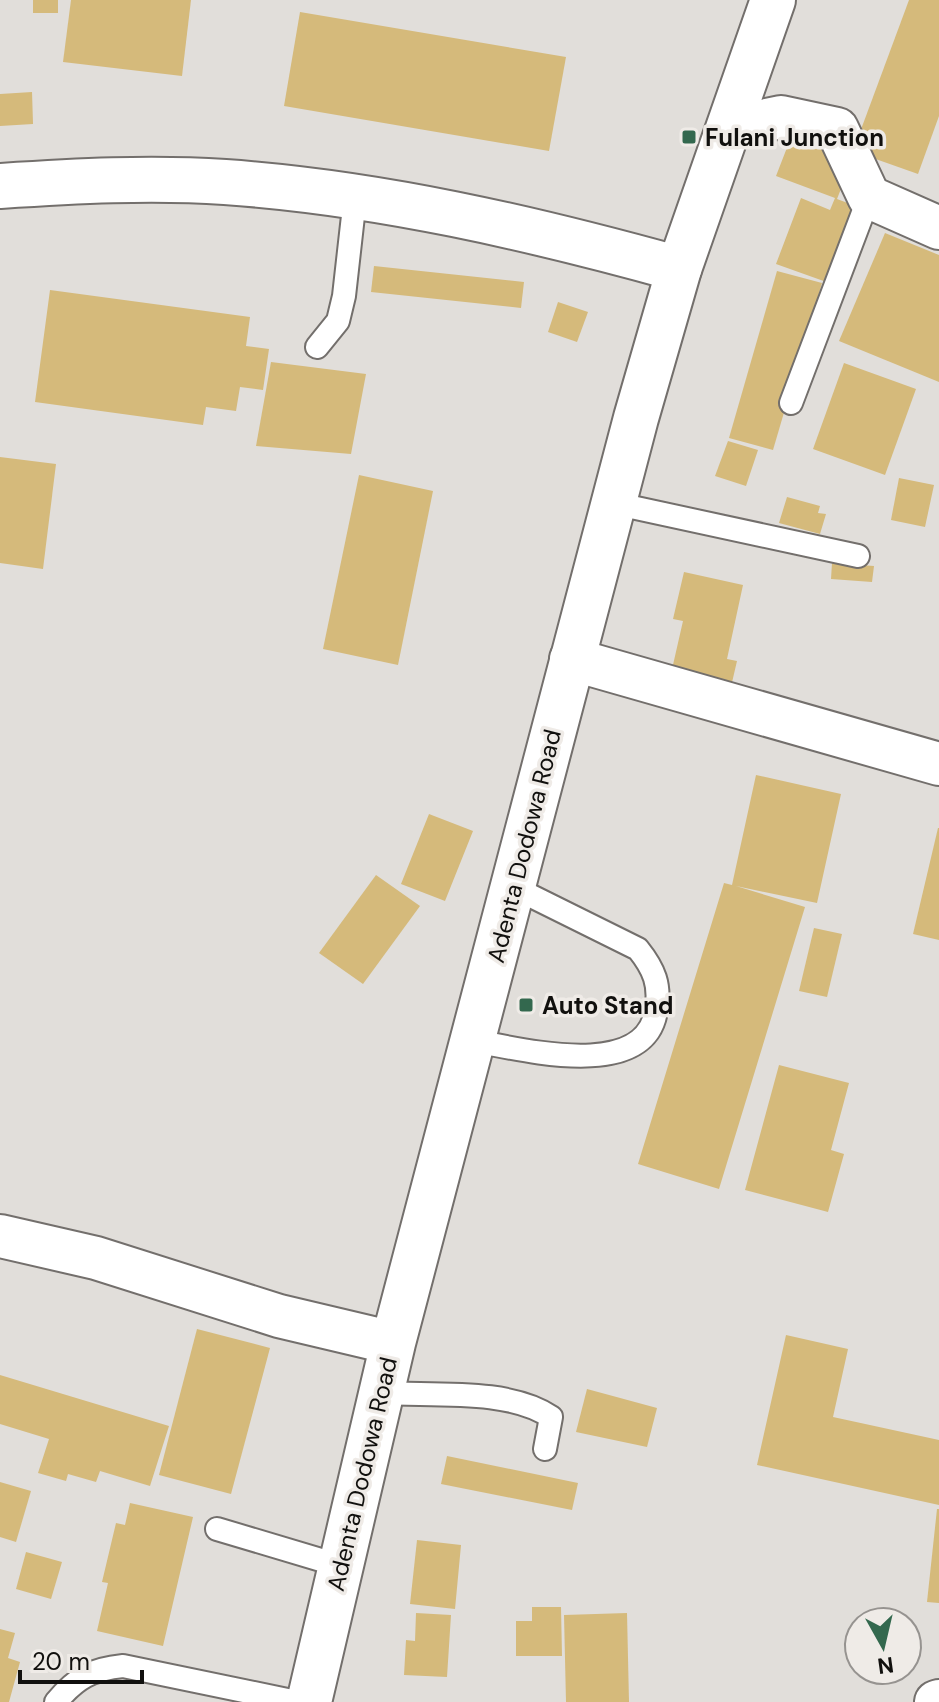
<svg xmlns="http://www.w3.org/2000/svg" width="939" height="1702" font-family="'DM Sans',sans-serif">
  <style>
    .building { fill: #d5ba7b }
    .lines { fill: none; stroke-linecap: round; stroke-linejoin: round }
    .lane-casing { stroke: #736f6c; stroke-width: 26 }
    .street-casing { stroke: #736f6c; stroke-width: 46 }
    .secondary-casing { stroke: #736f6c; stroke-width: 48 }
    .primary-casing { stroke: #736f6c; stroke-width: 48 }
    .lane { stroke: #fff; stroke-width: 22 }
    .street { stroke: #fff; stroke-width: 42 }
    .secondary { stroke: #fff; stroke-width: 44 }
    .primary { stroke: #fff; stroke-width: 44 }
    .poi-dot { fill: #33684e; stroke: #efebe7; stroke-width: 3 }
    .labels { text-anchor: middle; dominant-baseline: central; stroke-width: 7; stroke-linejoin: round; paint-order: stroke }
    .poi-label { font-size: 24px; font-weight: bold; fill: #11100e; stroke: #efebe7; text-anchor: start }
    .street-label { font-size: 24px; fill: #11100e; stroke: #efebe7 }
  </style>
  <rect width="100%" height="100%" fill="#e1deda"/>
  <g class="building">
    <rect x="33" y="0" width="25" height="13"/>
    <polygon points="71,0 191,0 182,76 63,62"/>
    <polygon points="909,0 939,0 939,116 918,174 853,151"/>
    <polygon points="300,12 566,57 549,151 284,106"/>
    <polygon points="32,92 33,124 0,126 0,94"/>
    <polygon points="795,127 851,163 837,199 861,208 832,284 776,264 801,198 830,210 835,198 776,176"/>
    <polygon points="885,233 939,255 939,382 839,341"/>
    <polygon points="374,266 524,282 521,308 371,292"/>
    <polygon points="777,271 822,283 773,450 729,438"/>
    <polygon points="50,290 250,317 246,346 269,349 263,390 240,387 236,411 206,407 203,425 35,402"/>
    <polygon points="558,302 588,312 577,342 548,332"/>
    <polygon points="271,362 366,374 351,454 256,446"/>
    <polygon points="844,363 916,389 885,475 813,449"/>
    <polygon points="728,441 758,450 746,486 715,476"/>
    <polygon points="0,457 56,464 43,569 0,563"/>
    <polygon points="359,475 433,491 398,665 323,649"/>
    <polygon points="899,478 934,485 925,527 891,520"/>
    <polygon points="787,497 820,506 818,513 826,514 820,534 779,523"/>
    <polygon points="832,563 874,566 872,582 831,579"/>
    <polygon points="684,572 743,585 727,659 737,661 730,691 670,678 683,621 673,619"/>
    <polygon points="756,775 841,794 817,903 736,886 805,907 719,1189 638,1164 724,883 732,885"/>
    <polygon points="429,814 473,831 445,901 401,884"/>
    <polygon points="938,828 939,828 939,940 913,934"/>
    <polygon points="376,875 420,906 363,984 319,953"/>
    <polygon points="814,928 842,934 827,997 799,991"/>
    <polygon points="779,1065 849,1083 831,1150 844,1154 828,1212 745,1190"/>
    <polygon points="197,1329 270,1348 231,1494 159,1475"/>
    <polygon points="786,1335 848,1349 833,1417 939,1440 939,1505 757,1465"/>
    <polygon points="0,1375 169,1426 150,1486 100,1471 96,1482 68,1474 66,1481 38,1473 49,1439 0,1424"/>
    <polygon points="587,1389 657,1408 647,1447 576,1432"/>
    <polygon points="447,1456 578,1483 572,1510 441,1484"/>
    <polygon points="0,1482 31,1491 16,1542 0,1537"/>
    <polygon points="130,1503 193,1517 163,1646 97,1631 108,1583 102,1582 116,1523 125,1525"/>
    <polygon points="937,1509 939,1509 939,1603 927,1602"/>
    <polygon points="417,1540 461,1545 455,1609 410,1604"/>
    <polygon points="26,1552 62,1562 51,1599 16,1589"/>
    <polygon points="532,1607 561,1607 562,1656 516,1656 516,1621 532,1621"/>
    <polygon points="416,1613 451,1615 447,1677 404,1675 406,1640 415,1641"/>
    <polygon points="627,1613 629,1702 566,1702 564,1615"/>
    <polygon points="0,1629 15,1633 8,1658 20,1662 9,1702 0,1702"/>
  </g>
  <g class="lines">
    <g class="lane-casing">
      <g id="lane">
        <polyline points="317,347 338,321 344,296 355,198"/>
        <polyline points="791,403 869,197"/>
        <polyline points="613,503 858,556"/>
        <path d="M474 1041C521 1049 645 1082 656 1011 661 985 654 969 638 949L515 888"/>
        <path d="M381 1393C432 1396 509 1388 551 1417L545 1449"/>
        <polyline points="217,1529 341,1566"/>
        <path d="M56 1702C76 1678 92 1669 123 1666L297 1702"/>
      </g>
    </g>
    <g class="street-casing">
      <g id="street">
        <polyline points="729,128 781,117 837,129 869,197 939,228"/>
        <polyline points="571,659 939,764"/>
        <polyline points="0,1236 96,1258 279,1316 393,1343"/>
        <polyline points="936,1702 939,1701"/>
      </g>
    </g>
    <g class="secondary-casing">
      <path id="secondary" d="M0 186C75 181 150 177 225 182 380 193 531 228 679 269"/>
    </g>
    <g class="primary-casing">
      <polyline id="primary" points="309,1702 393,1343 636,418 679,269 773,0"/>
    </g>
    <use href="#lane" class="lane"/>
    <use href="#street" class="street"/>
    <use href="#secondary" class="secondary"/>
    <use href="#primary" class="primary"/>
  </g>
  <g class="poi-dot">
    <rect x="681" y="129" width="16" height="16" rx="4"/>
    <rect x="518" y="997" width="16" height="16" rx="4"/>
  </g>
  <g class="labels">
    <g class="poi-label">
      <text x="705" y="137">Fulani Junction</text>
      <text x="542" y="1005">Auto Stand</text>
    </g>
    <g class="street-label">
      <text transform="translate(524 846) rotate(-76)">Adenta Dodowa Road</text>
      <text transform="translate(362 1474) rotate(-77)">Adenta Dodowa Road</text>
    </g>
  </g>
  <g transform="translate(883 1646) rotate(172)"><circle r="38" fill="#efebe7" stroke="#969390" stroke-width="2"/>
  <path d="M0-6L14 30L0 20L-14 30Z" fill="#33684e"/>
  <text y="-12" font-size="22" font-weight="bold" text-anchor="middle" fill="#11100e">N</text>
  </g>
  <path d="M20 1670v12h122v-12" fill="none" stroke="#11100e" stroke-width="4"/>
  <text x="32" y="1670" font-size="24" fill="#11100e" stroke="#efebe7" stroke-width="6" paint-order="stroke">20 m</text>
</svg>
